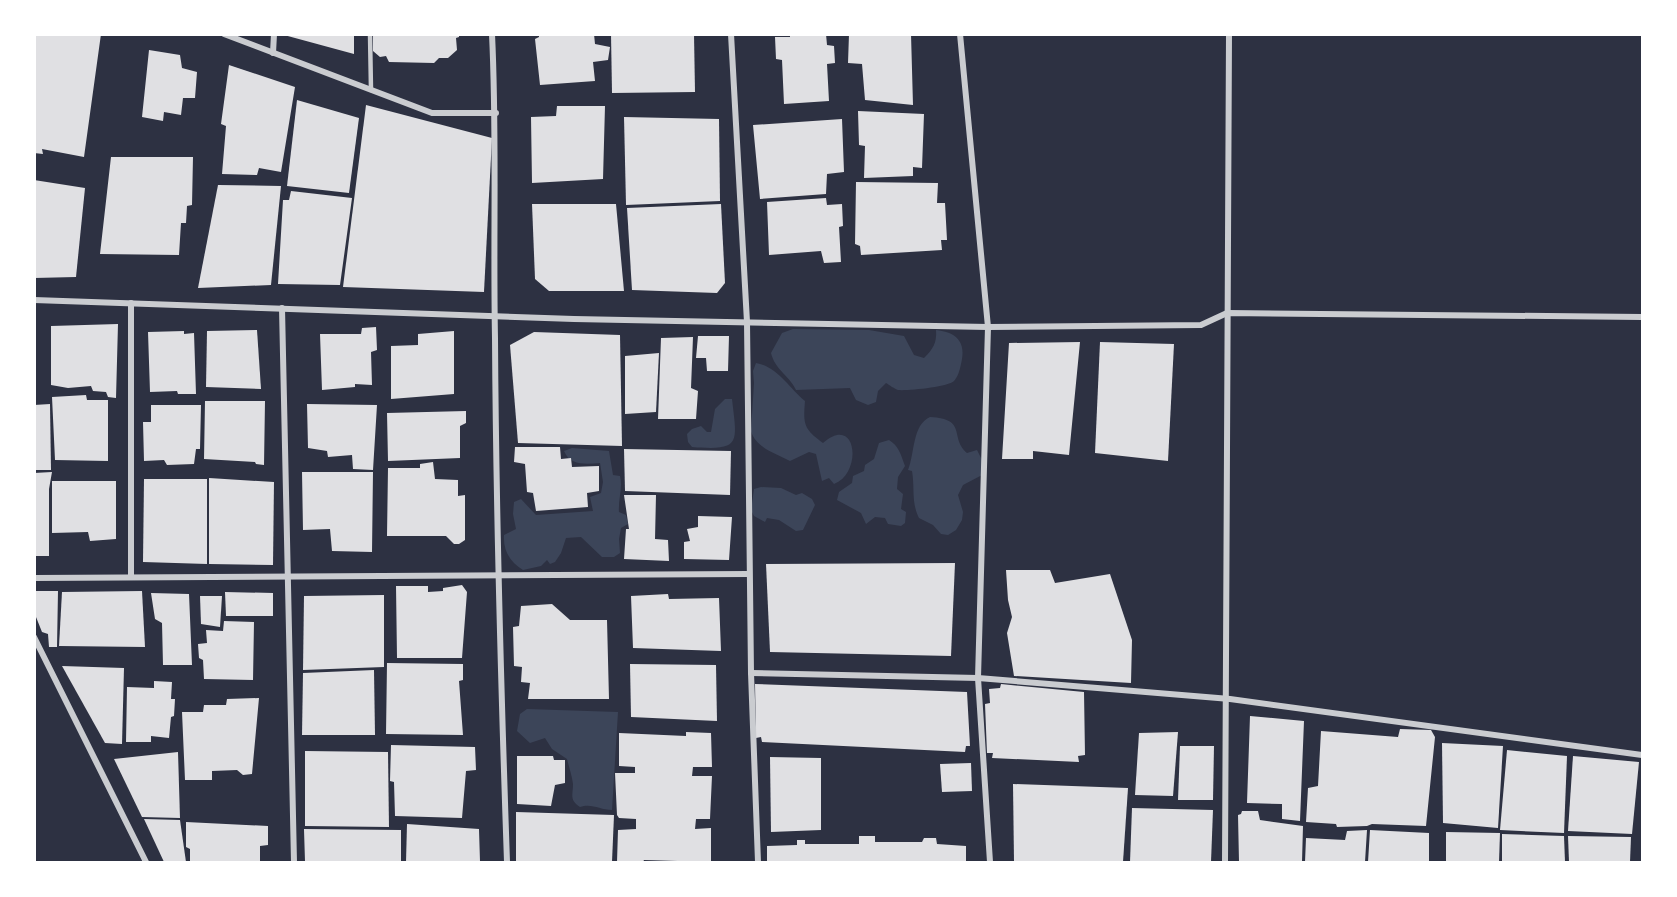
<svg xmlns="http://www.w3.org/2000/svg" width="1677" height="897" font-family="Poppins,sans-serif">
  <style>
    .green { fill: #3c4559 }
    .building { fill: #e0e0e3 }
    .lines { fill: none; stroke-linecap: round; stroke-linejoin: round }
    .service { stroke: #caccd0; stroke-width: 4.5 }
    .minor { stroke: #caccd0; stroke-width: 6 }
  </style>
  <rect width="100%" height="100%" fill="#2d3142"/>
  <g class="green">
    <path d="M793 329 869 330 904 336 914 355 924 358C933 349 937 343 936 330 956 332 967 342 961 364 960 369 958 377 954 381 948 387 907 391 898 390 895 389 889 385 886 383L878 391 876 402 868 405 856 400 850 388 796 390C789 375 775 370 771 353L782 333Z"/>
    <path d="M756 363C778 367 789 388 805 401 803 425 804 429 823 443 857 413 863 473 834 484L829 478 822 481 816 454 809 452 790 461C775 453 756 448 751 431L754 383 753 371Z"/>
    <path d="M725 399H732C737 443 742 451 692 447L688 442 687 434 692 429 701 426 707 432H711L715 409Z"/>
    <path d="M930 417C968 419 949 437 967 453L977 450 985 466 984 474 963 485 958 495 963 512 962 520 956 530 948 535 941 534 933 525 919 518C911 502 915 488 912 471L908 470C915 453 912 425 930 417Z"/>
    <path d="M889 440C899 446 901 455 905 466L898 477 897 489 903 494 901 509 906 512 905 523 901 526 888 524 885 518 875 517 866 524 861 513 837 500 839 492 852 483 853 476 864 471 865 465 874 459 879 443Z"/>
    <path d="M572 448 609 451 613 475 620 476C623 488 618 499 619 512L626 515 628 524 621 528 619 539 620 553 614 557H602L581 537 566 538 561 553 555 562 550 564 547 560 541 566 523 570C510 562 503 551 504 535L516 529 513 514 514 502 521 499 536 515 593 511 590 497 601 493 603 482 600 463C586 464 570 466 564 451Z"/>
    <polygon points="761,487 781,488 796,495 802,493 812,499 815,505 803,530 796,531 779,520 767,518 765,522 754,516 751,510 754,489"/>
    <path d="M527 709 618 712 612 810C600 810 592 803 580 807 569 800 573 795 573 784 572 776 569 767 567 759L552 749 545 738 530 743 517 731 520 714Z"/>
  </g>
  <g class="building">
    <polygon points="34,34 101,34 84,157 42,149 43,154 34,153"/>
    <polygon points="284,34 354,34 354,54 284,35"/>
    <polygon points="373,34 459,34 459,37 456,38 457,50 448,58 439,58 434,63 389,62 386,56 380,57 373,51"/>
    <polygon points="539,34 594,34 595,44 610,47 608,60 593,62 595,81 540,85 535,39 539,37"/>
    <polygon points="611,34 694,34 695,92 612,93"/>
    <polygon points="790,34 826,34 827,45 834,46 835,63 827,64 829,101 784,104 782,60 776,59 775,37 790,37"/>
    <polygon points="849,34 911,34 913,105 865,100 862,64 848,63"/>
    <polygon points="149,50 180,55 182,68 197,72 195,98 183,98 181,115 164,112 163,121 142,117"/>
    <polygon points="229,65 295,87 281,172 259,168 257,175 222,174 226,126 221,124"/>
    <polygon points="297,100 359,118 349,193 287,186"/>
    <polygon points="366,105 492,138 484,292 343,287"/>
    <polygon points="557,106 605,106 603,179 532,183 531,117 556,116"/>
    <polygon points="858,111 924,114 922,168 913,167 913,176 864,178 865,146 859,145"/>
    <polygon points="624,117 719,119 720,201 626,205"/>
    <polygon points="842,119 844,172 827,174 826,194 760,199 753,125"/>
    <polygon points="111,157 193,157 192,205 187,206 186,223 181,223 179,255 100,254"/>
    <polygon points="34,180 85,188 76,277 34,278"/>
    <polygon points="856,182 938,183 937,203 945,203 947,240 941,240 942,250 861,255 860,246 855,244"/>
    <polygon points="218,185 281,186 271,285 198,288"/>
    <polygon points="291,191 352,198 340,285 278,284 283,200 289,200"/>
    <polygon points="826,198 827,205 842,204 843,226 839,227 841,262 824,263 821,251 769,255 767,202"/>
    <polygon points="532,204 616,204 624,291 549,291 535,279"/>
    <polygon points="721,204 725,283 717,293 632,290 627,208"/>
    <polygon points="118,324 116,398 108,397 106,392 93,391 91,386 68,388 51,385 51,326"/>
    <polygon points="376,327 377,350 371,352 372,385 355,384 355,387 322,390 320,334 361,334 362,328"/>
    <polygon points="257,330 261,389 206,387 207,331"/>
    <polygon points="184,331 184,334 194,333 196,394 178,394 177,391 150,392 148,332"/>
    <polygon points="454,331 454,394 391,399 391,346 418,345 418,334"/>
    <polygon points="534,332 620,335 622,446 518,443 510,345"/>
    <polygon points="698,336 729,336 728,371 707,371 706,358 696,358"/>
    <polygon points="693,337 691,388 698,391 696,419 658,419 661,338"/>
    <polygon points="1080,342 1069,455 1033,451 1033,459 1002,459 1009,343"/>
    <polygon points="1100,342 1174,344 1168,461 1095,453"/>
    <polygon points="659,353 656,412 625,414 625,356"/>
    <polygon points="86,395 87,400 108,400 108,461 55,460 52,397"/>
    <polygon points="205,401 265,401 264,465 256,464 255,462 204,459"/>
    <polygon points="50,404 51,470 34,470 34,405"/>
    <polygon points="307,404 377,405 373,470 353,469 352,455 328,457 327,451 308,448"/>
    <polygon points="151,405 201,405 200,449 196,449 194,464 167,465 164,460 144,461 143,422 151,422"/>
    <polygon points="466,411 466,423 460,426 460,458 388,461 387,413"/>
    <polygon points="515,447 560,447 561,459 571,458 572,467 599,466 599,491 587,493 588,507 536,511 533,493 527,492 525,464 514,462"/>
    <polygon points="624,449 731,451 730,495 625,491"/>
    <polygon points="433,462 435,479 458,480 458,496 465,495 465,540 459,544 454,544 446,536 387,536 388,468 420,468 420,464"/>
    <polygon points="52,472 49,489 49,556 34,556 34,473"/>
    <polygon points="302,472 373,472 372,552 332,551 330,529 303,530"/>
    <polygon points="209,478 274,482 273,565 209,564"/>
    <polygon points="144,479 207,479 207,564 143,562"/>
    <polygon points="52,481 116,481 116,539 90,541 88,532 52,533"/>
    <polygon points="624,495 656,495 655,539 668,540 669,561 624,559 626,529 629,529"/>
    <polygon points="698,516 732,517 729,560 684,559 684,542 690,541 687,529 698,527"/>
    <polygon points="955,563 951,656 770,652 766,564"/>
    <polygon points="1006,570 1050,570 1055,583 1110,574 1132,640 1131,683 1014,676 1007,633 1012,617 1008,600"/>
    <polygon points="462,585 467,592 462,658 397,658 396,586 428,586 428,592 443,591 443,588"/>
    <polygon points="34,591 58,591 57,647 49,647 48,634 42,632 34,612"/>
    <polygon points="142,591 145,647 59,646 62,592"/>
    <polygon points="225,592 273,593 273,616 226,616"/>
    <polygon points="151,593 189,594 192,665 163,665 162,623 155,619"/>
    <polygon points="668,594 669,599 719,598 721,651 633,648 631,596"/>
    <polygon points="384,595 384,667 303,670 304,596"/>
    <polygon points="200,596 222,596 220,627 201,624"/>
    <polygon points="552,604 570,620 607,620 609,699 528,699 530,683 521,682 522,667 514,666 513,627 519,626 521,606"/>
    <polygon points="224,621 254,622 253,680 204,679 203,660 199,658 198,644 207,643 206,630 223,631"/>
    <polygon points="387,663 463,664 463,680 459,681 463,735 386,734"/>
    <polygon points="630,664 716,665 717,721 631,717"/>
    <polygon points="62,666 124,668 122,744 105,743"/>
    <polygon points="374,670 375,735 302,735 303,673"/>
    <polygon points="154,681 172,682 171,699 175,699 174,716 171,717 169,738 151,736 151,742 126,742 127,687 154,688"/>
    <polygon points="755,684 967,692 970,746 966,746 965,752 762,742 761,737 756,738"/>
    <polygon points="1001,684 1084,692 1085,755 1078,756 1079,762 992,758 993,753 987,753 985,704 990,703 989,689 1000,688"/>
    <polygon points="259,698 252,774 243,775 237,770 212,771 212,780 185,780 182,712 203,712 204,705 226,705 227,699"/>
    <polygon points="1250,716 1304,721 1300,821 1282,819 1282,804 1247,803"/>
    <polygon points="1400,729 1431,730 1435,737 1426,826 1372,824 1367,826 1337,827 1336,824 1306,822 1308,788 1318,786 1321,731 1398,737"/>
    <polygon points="686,732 711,733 712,767 693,767 692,776 712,776 710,819 696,819 695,829 711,828 711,862 644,860 643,862 617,862 618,830 636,829 636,819 619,818 617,815 615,773 635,773 635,767 619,766 619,733 686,736"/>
    <polygon points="1178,732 1173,796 1135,795 1139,733"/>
    <polygon points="1442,743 1503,746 1498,828 1443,823"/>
    <polygon points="391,745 475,747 476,770 466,771 462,818 395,816 394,782 390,781"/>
    <polygon points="1180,746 1214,746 1213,800 1178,800"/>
    <polygon points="1507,750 1567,756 1564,833 1500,830"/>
    <polygon points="305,751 388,752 389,827 305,826"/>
    <polygon points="178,752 180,818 142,817 114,759"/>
    <polygon points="517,756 553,756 554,760 565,760 565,783 555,785 551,806 517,804"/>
    <polygon points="1573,756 1639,762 1632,834 1568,831"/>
    <polygon points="770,757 821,758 821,830 771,832"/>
    <polygon points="971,763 972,791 942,792 940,764"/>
    <polygon points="1013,784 1128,788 1123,862 1014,862"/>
    <polygon points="1132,808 1213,810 1211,862 1130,862"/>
    <polygon points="1242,811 1258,811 1260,820 1303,826 1302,862 1239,862 1238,815 1241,814"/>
    <polygon points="516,812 614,815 612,862 516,862"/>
    <polygon points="144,819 180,820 186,862 164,862"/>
    <polygon points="186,822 268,826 268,845 260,846 260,862 190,862 190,849 186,847"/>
    <polygon points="407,824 479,829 480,862 406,862"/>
    <polygon points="304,829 401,830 401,862 305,862"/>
    <polygon points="1367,830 1365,862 1305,862 1306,838 1345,840 1347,831"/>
    <polygon points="1370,830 1429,833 1429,862 1368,862"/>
    <polygon points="1446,832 1500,833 1499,862 1446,862"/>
    <polygon points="1502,834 1564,836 1565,862 1502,862"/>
    <polygon points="859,836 875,836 875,842 922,842 924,838 936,838 937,844 966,846 966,862 767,862 767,846 797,845 797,840 805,840 805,844 859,844"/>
    <polygon points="1568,836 1631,837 1630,862 1569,862"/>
  </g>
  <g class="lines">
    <polyline class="service" points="370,34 371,90"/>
    <g class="minor">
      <polyline points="224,34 432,113 496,113"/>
      <path d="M492 34C497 136 493 236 495 338 496 513 501 688 507 862"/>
      <polyline points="731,34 747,322 751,673 758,862"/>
      <polyline points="960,34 988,327 978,678 990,862"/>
      <polyline points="273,53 274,34"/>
      <polyline points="34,300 574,319 988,327 1201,325 1227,313 1642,317"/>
      <polyline points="282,308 294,862"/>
      <polyline points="131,577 131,303"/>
      <polyline points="34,578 749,574"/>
      <polyline points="34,637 146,862"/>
      <polyline points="751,673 978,678 1230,699 1642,755"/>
      <polyline points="1225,862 1229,34"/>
    </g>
  </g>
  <rect width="1677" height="897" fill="none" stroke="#ffffff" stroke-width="72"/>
</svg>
